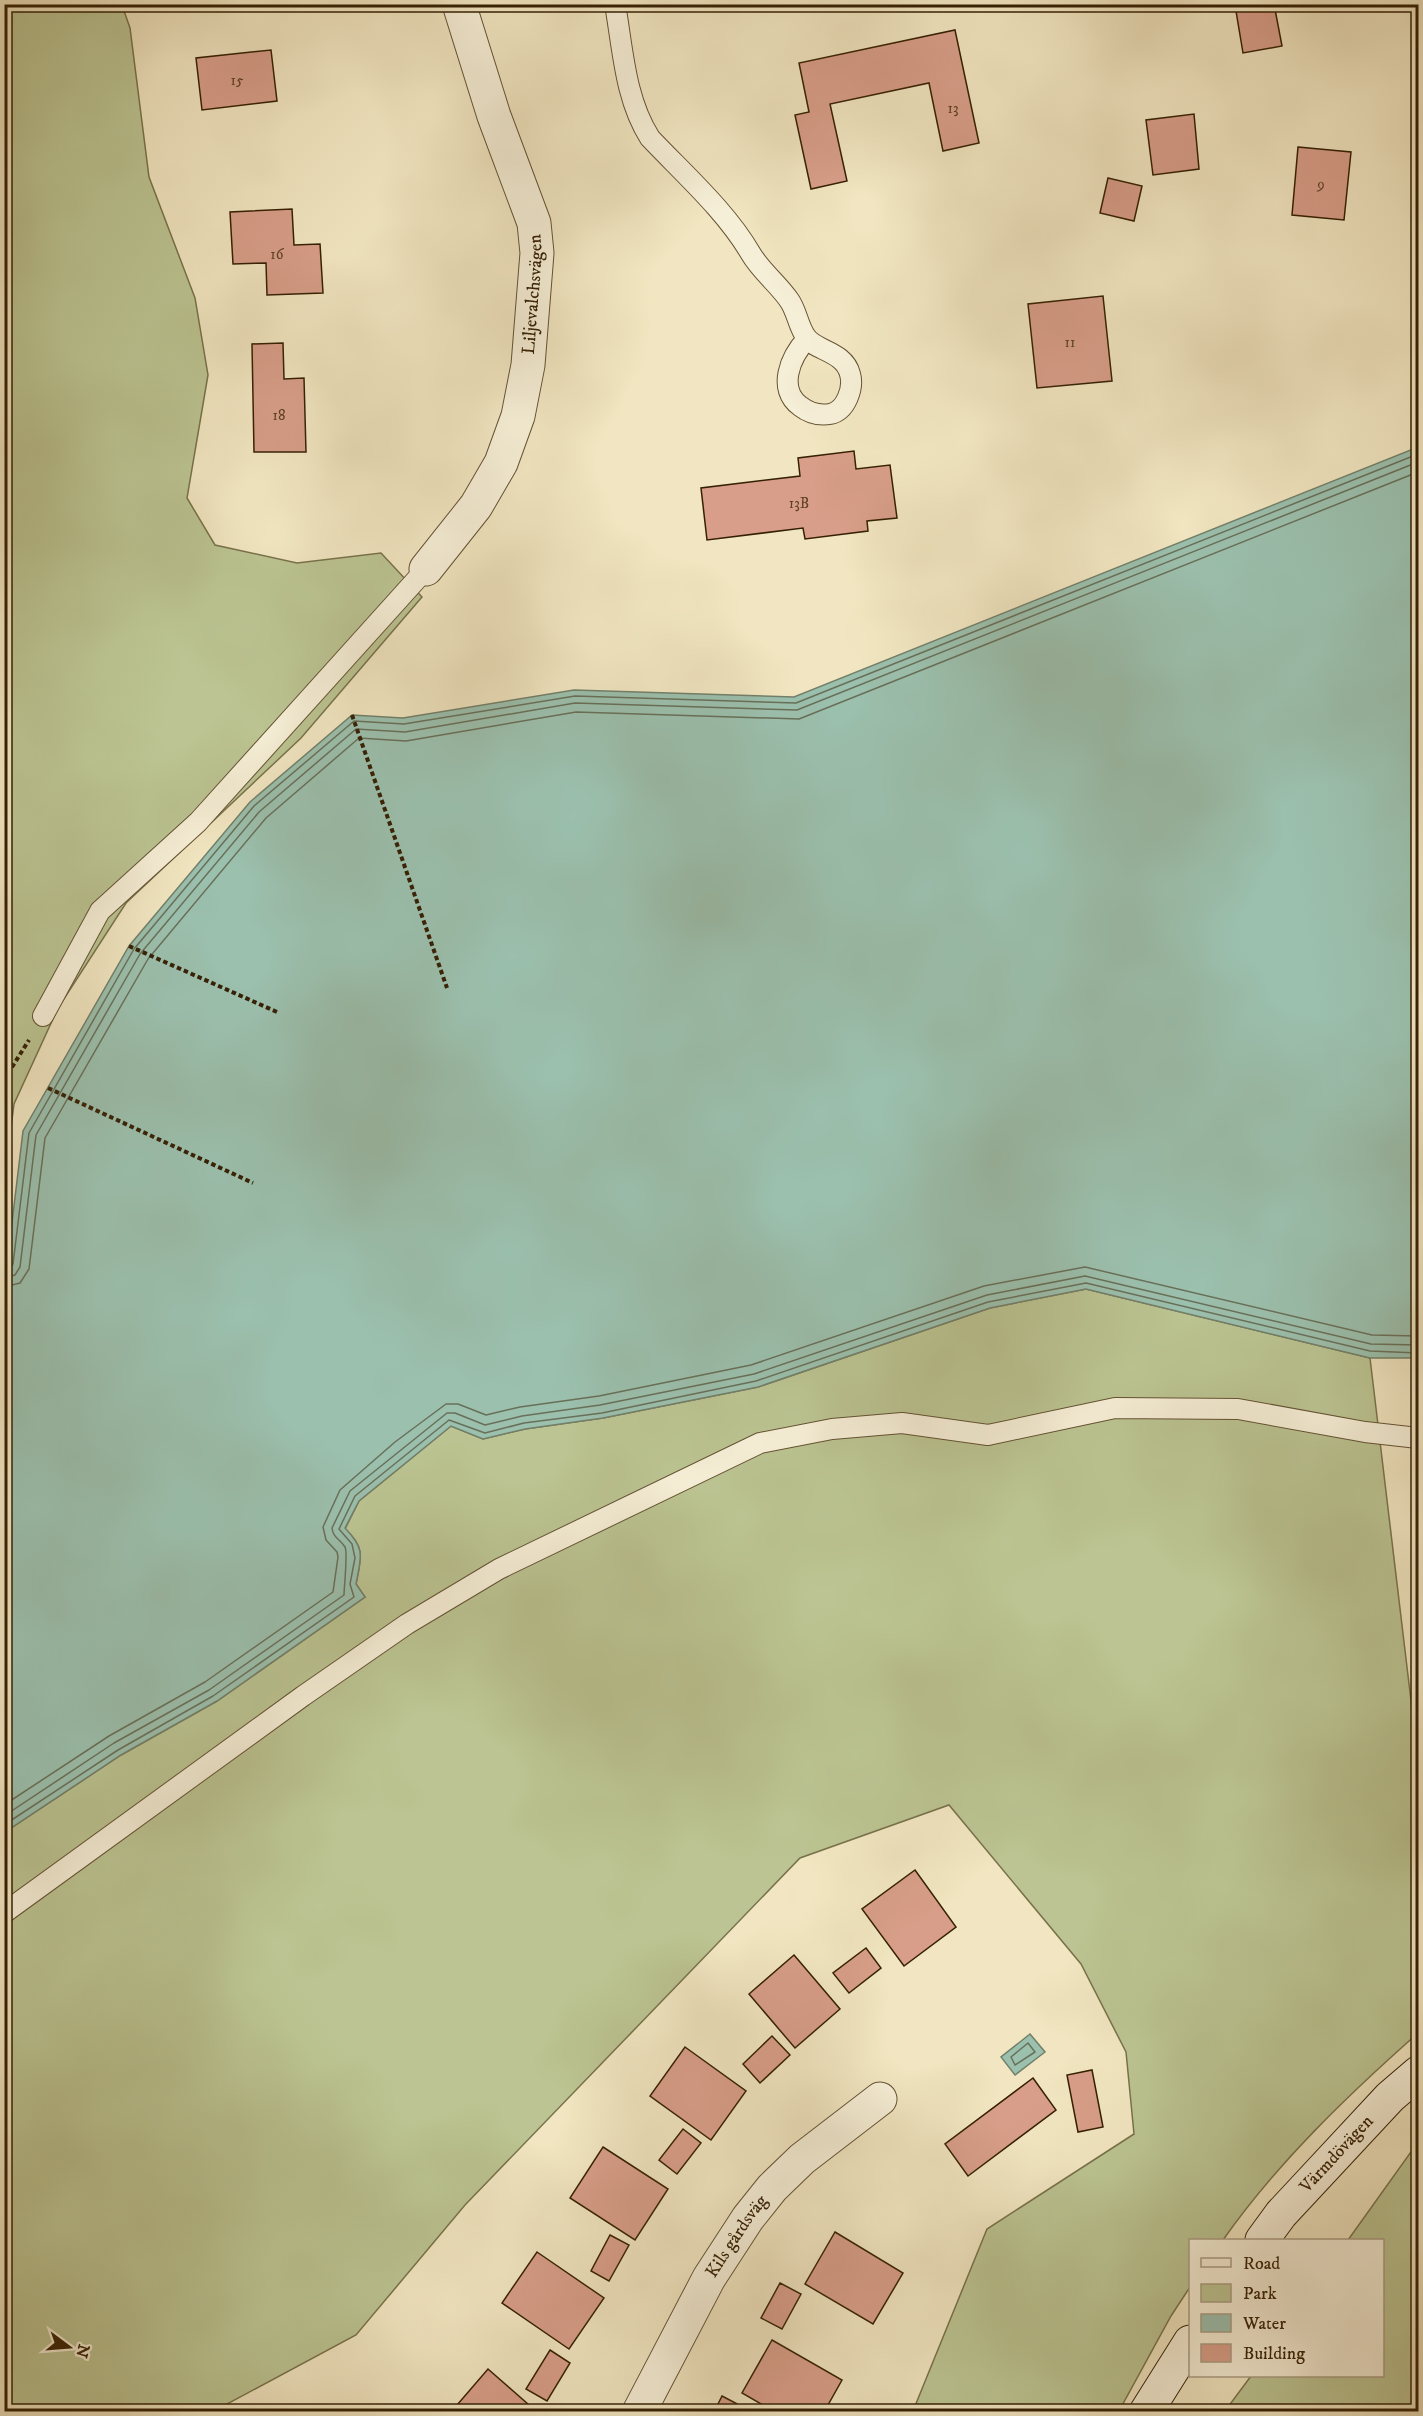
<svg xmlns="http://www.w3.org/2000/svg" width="1423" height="2416" font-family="'IM FELL DW Pica',serif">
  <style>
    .green { fill: #bbc492; stroke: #78724b; stroke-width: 1.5 }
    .water { fill: #9bc0ae; stroke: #72806a; stroke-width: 1.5 }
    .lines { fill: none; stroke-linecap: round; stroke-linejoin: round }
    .shore { stroke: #687059; stroke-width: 1.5 }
    .building { fill: #d89e89; stroke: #352004; stroke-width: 1.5 }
    .service-casing { stroke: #645233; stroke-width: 22 }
    .minor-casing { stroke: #645233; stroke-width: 35 }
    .secondary-casing { stroke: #352004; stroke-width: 35 }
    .path { stroke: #352004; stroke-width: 4; stroke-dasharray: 4.5 3; stroke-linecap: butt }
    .service { stroke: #f6efd7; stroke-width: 20 }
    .minor { stroke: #f6efd7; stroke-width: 33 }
    .secondary { stroke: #f6efd7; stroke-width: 33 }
    .labels { text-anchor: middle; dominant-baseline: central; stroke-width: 4.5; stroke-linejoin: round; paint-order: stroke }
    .number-label { font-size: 15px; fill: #5e4025 }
    .street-label { font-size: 18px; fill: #352004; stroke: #f6efd7 }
  </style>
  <rect width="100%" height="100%" fill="#f1e6c1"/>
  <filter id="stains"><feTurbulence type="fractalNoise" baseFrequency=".00333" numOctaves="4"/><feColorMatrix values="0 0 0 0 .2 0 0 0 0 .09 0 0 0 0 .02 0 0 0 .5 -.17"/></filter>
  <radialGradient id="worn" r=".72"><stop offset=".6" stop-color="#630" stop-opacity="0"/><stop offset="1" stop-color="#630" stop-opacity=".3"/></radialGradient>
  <g class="green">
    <polygon points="20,4 122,5 130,28 149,177 195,298 208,375 187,498 215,545 297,563 381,553 422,597 301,738 126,903 58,1008 14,1104 5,1175 4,9"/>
    <path d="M1086 1289 1370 1358 1418 1759V2033C1348 2095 1277 2163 1223 2240H1190V2287L1171 2316 1119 2411H913L987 2229 1134 2134 1126 2052 1081 1964 949 1805 800 1858 465 2205 356 2335 214 2411 5 2412V1832L121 1755 217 1701 365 1597 356 1584C361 1559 366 1547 345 1529L359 1501 451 1426 483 1439 525 1429 603 1418 758 1387 990 1308Z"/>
    <polygon points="1418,2142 1418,2411 1225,2411 1251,2376 1382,2376 1382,2240 1348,2240"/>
  </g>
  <g class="water">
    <path d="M1418 447V1358H1370L1086 1289 990 1308 758 1387 603 1418 525 1429 483 1439 451 1426 359 1501 345 1528C366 1550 361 1556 356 1584L365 1597 217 1701 121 1755 5 1832 4 1289 23 1131 129 946 250 802 352 715 403 718 574 690 794 697Z"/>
    <polygon points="1030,2034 1045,2052 1015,2075 1001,2057"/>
  </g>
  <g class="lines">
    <g class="shore">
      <polyline points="4,1271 10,1269 13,1264 29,1133 134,949 254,806 354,721 404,724 575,696 796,703 1418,454"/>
      <polyline points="4,1278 15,1275 20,1267 36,1135 140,954 259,812 356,729 405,732 575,703 797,710 1418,462"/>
      <polyline points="4,1287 20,1283 29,1269 45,1138 148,959 266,818 359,738 406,741 576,712 799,719 1418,472"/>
      <polyline points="4,1805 109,1736 205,1682 333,1592 338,1557 337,1552 326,1540 323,1527 340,1490 395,1442 446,1404 458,1404 486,1415 520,1407 599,1396 751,1365 984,1286 1085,1267 1372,1335 1418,1336"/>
      <path d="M4 1816 114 1743 209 1690 344 1595C344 1588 348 1552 345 1547 340 1539 333 1538 332 1528L350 1491 447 1413H455L485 1425 522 1416 600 1405 754 1374 987 1295 1085 1276 1371 1344 1418 1345"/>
      <polyline points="4,1825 118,1750 213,1696 354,1597 350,1584 355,1558 352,1544 339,1529 355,1496 449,1420 485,1433 524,1423 602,1413 756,1381 988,1302 1086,1283 1370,1351 1418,1353"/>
      <polygon points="1028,2043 1035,2052 1015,2065 1011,2057"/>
    </g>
  </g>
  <g class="building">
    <polygon points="1274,4 1282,46 1243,53 1236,11"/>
    <polygon points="955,30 979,143 943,151 929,83 830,104 847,181 811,189 795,115 809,112 799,63"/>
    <polygon points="271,50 277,101 202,110 196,58"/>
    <polygon points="1194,114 1199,169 1153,175 1146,120"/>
    <polygon points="1298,147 1351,152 1344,220 1292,215"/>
    <polygon points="1108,178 1142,186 1134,221 1100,213"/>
    <polygon points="292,209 294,245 320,244 323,293 267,295 266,263 233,264 230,212"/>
    <polygon points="1103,296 1112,381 1037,388 1028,304"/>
    <polygon points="283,343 284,379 304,378 306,452 254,452 252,344"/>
    <polygon points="854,451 856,469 890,465 897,518 867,521 868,531 805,539 803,528 707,540 701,488 800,476 798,458"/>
    <polygon points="915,1870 956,1927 904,1966 862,1909"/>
    <polygon points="866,1948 881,1968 849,1993 833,1973"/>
    <polygon points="794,1955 840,2009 795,2048 749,1994"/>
    <polygon points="772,2036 790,2055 760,2083 743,2064"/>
    <polygon points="685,2047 746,2091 711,2140 650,2096"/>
    <polygon points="1092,2070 1103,2127 1078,2132 1067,2075"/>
    <polygon points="1033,2078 1056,2110 968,2176 945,2144"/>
    <polygon points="683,2129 701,2143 677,2174 659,2160"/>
    <polygon points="603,2147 668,2189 635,2240 570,2198"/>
    <polygon points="835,2232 903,2273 873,2324 805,2284"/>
    <polygon points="610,2235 629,2245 609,2281 591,2271"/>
    <polygon points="537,2252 604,2298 569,2349 502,2303"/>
    <polygon points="780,2283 801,2294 782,2329 761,2318"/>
    <polygon points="772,2340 842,2380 824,2412 775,2412 742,2393"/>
    <polygon points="550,2350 570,2363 547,2401 526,2389"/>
    <polygon points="488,2369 537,2412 451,2412"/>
    <polygon points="722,2396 745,2408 743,2412 714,2412"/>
  </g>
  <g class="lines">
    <g class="service-casing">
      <g id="service">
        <path d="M615 4C623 50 625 99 650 138 685 175 726 211 751 254 761 271 778 284 789 300 797 311 798 326 806 337 815 351 844 351 850 374 854 388 846 411 830 414 818 416 809 413 800 406 777 389 790 357 807 339"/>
        <polyline points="43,1016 100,911 198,822 426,569"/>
        <polyline points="4,1913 303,1696 407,1624 499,1569 760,1443 832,1429 902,1423 988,1435 1115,1408 1238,1409 1365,1432 1418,1438"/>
      </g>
    </g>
    <g class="minor-casing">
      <g id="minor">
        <path id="s1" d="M426 569 476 506 501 463 518 416 528 365 537 253 534 223 494 116 459 4"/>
        <path id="s2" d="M639 2412 709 2278 748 2218 772 2188 802 2159 880 2099"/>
      </g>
    </g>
    <g class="secondary-casing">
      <g id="secondary">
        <path id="s3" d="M1262 2240 1281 2214 1390 2097 1418 2073"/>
        <polyline points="1146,2412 1190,2342"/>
      </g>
    </g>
    <g class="path">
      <polyline points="352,715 447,988"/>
      <polyline points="129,946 277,1012"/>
      <polyline points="4,1080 29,1040"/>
      <polyline points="48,1088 253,1183"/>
    </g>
    <use href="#service" class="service"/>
    <use href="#minor" class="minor"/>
    <use href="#secondary" class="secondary"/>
  </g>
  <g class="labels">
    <g class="number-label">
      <text x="237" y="80">15</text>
      <text x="953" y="108">13</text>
      <text x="1321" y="184">9</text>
      <text x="277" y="254">16</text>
      <text x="1070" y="342">11</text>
      <text x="279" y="415">18</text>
      <text x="799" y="503">13B</text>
    </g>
    <g class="street-label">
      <text stroke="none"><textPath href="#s1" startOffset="303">Liljevalchsvägen</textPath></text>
      <text stroke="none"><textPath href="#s3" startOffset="114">Värmdövägen</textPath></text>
      <text stroke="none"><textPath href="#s2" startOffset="201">Kils gårdsväg</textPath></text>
    </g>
  </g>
  <rect width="1423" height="2416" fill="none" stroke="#f1e6c1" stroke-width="24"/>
  <rect x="6" y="6" width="1411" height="2404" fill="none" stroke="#352004" stroke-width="3"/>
  <rect x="12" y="12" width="1399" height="2392" fill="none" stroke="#352004" stroke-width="1.5"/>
  <rect x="1189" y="2239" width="195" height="138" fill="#f6efd7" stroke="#a99c83" stroke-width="1.5"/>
  <rect x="1201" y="2258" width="30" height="9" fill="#f6efd7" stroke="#a99c83" stroke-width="1.5"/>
  <text x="1243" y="2269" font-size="18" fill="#352004">Road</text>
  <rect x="1201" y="2284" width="30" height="18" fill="#bbc492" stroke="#a99c83" stroke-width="1.5"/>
  <text x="1243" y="2299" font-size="18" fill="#352004">Park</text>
  <rect x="1201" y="2314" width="30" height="18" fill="#9bc0ae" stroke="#a99c83" stroke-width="1.5"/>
  <text x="1243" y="2329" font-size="18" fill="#352004">Water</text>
  <rect x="1201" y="2344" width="30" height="18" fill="#d89e89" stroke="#a99c83" stroke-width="1.5"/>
  <text x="1243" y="2359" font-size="18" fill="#352004">Building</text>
  <g transform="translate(69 2347) rotate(106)" stroke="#f6efd7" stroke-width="4.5" paint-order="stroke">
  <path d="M0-4.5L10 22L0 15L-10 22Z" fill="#352004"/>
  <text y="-9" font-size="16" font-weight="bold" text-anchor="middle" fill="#352004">N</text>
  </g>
  <rect width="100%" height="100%" filter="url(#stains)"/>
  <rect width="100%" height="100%" fill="url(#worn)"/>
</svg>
